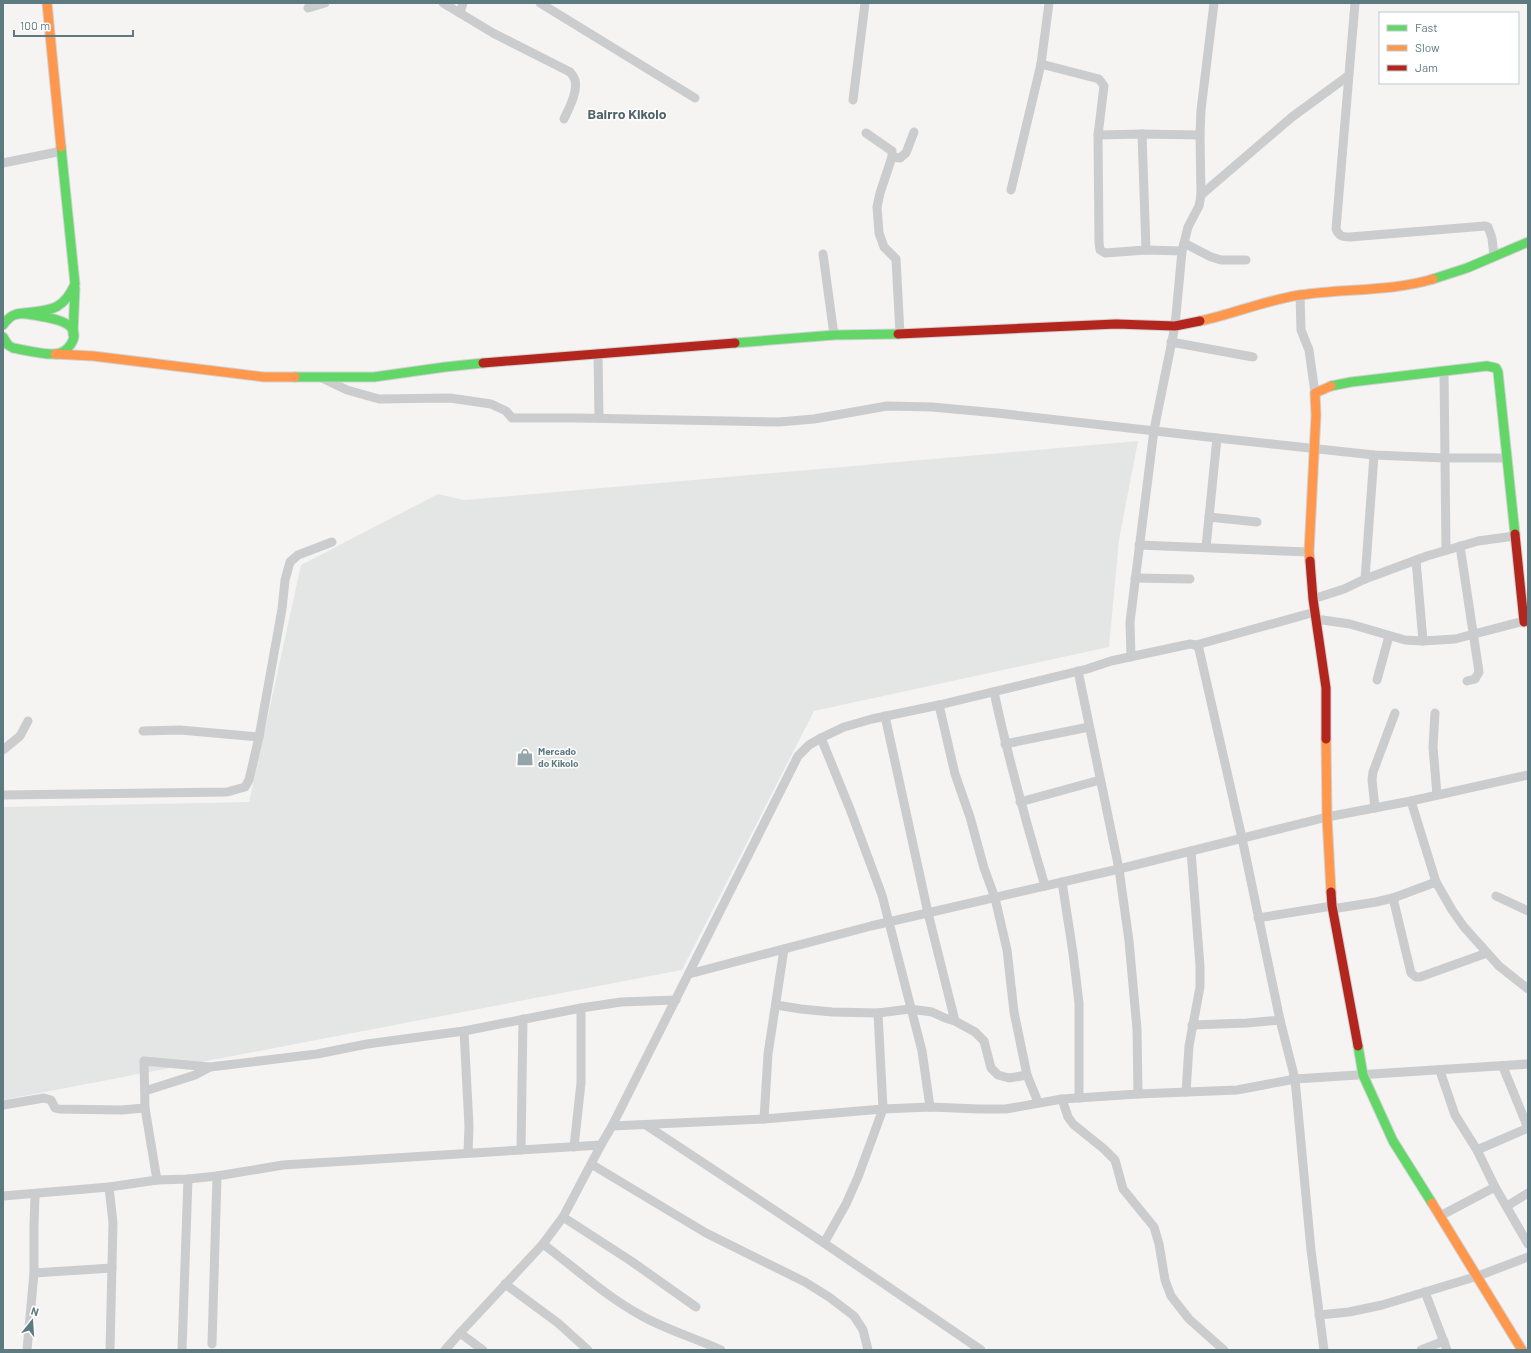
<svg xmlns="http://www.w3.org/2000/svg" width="1531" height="1353" font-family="Barlow,sans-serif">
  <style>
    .built { fill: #e4e6e6 }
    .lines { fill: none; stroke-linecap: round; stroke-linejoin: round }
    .fast-casing { stroke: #d1d2d3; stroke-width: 11 }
    .slow-casing { stroke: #d1d2d3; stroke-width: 11 }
    .jam-casing { stroke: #d1d2d3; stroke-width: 11 }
    .street { stroke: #cacccd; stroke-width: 9 }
    .fast { stroke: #63d668; stroke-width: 9 }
    .slow { stroke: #ff974d; stroke-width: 9 }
    .jam { stroke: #b3261e; stroke-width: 9 }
    .labels { text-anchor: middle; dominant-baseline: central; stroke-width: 3; stroke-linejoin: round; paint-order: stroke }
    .poi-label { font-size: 10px; font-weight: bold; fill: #5e7a81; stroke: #fff; text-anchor: start }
    .district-label { font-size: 14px; font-weight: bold; fill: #51656b; stroke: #fff }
  </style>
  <rect width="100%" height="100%" fill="#f5f4f3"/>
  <polygon class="built" points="1138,441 1119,540 1109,647 814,711 682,970 3,1100 3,807 249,802 301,565 438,494 464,500"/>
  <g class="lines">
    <g class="fast-casing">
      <g id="fast">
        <polyline points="1433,279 1467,268 1528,242"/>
        <path d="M17 314C46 309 61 315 75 284L61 147"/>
        <path d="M3 325C6 321 9 317 14 315 21 312 31 315 39 316 52 318 84 323 71 344 68 349 62 353 56 354 45 355 24 350 13 348L8 345 3 337"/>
        <polyline points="73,334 75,288"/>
        <polyline points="735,343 834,335 898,334"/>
        <polyline points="295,377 374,377 445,367 483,363"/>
        <polyline points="1331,386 1351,382 1487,366 1496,368 1498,372 1515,534"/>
        <polyline points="1358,1046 1363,1075 1393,1141 1432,1203"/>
      </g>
    </g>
    <g class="slow-casing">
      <g id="slow">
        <polyline points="47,3 61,147"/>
        <path d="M1200 321C1233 314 1266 300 1300 295 1344 288 1390 292 1433 279"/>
        <polyline points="55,354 93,356 264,377 295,377"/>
        <polyline points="1310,561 1309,552 1316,415 1315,393 1331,386"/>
        <polyline points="1326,739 1327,817 1331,892"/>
        <polyline points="1432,1203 1522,1350"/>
      </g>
    </g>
    <g class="jam-casing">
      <g id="jam">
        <polyline points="898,334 1116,324 1175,326 1200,321"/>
        <polyline points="483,363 735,343"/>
        <polyline points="1515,534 1524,622"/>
        <polyline points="1310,561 1313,599 1326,688 1326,739"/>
        <polyline points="1331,892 1332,906 1358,1046"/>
      </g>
    </g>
    <g class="street">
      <path d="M443 3 493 33 570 72C572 74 574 77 575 80 578 92 569 108 564 119"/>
      <polyline points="540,3 695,98"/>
      <path d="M1355 3 1336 229C1339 236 1342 237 1350 237L1485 226 1488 227 1492 238 1494 256"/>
      <polyline points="308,8 325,3"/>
      <polyline points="460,13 463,3"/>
      <polyline points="1041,64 1099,79 1104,86 1098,135 1099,242 1100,250 1105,253 1146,250 1182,251"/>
      <polyline points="853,100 865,3"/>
      <polyline points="866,133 892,151 892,157 880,193 877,207 879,233 884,247 896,259 900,334"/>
      <polyline points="1142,134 1146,250"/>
      <polyline points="1098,135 1142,134 1200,135"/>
      <polyline points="892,157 900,158 906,153 914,132"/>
      <polyline points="3,163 62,151"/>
      <polyline points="1011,190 1041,64 1049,3"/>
      <polyline points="1201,195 1292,117 1348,76"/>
      <polyline points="1184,243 1211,257 1221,260 1246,260"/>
      <polyline points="823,254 834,335"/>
      <polyline points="1300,295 1301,330 1309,350 1315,393"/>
      <polyline points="1171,342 1253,357"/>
      <polyline points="598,353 599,418"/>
      <polyline points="1444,371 1446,550"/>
      <polyline points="322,378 347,390 379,399 450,398 491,404 506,411 512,418 580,418 779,422 814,419 887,406 932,407 997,413 1217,438 1374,455 1445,458 1507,458"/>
      <polyline points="1209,517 1257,522"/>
      <polyline points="1139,545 1309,552"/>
      <polyline points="1460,546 1479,672 1475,679 1467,681"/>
      <polyline points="1206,547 1217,438"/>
      <polyline points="1416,560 1423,641"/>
      <polyline points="1135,578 1190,579"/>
      <polyline points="1365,579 1374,455"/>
      <polyline points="1313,599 1344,589 1365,579 1427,556 1478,541 1515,536"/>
      <polyline points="1316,619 1350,624 1405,640 1423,641 1455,639 1528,620"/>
      <polyline points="1196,645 1199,649 1242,838 1280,1020 1295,1079 1311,1250 1324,1350"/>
      <polyline points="1131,657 1130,622 1154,430 1175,326 1182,251 1188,227 1199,206 1201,195 1200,135 1201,110 1214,3"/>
      <polyline points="1078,671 1119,869 1129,941 1137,1029 1138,1094"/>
      <polyline points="1377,680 1389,636"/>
      <path d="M994 692C1008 758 1026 822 1045 886"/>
      <polyline points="939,705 955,774 970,817 984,868 995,898 1007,950 1014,1012 1027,1075 1038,1102"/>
      <polyline points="1435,713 1433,747 1437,795"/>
      <polyline points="885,716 928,913 955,1021"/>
      <polyline points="143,731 180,730 259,737"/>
      <polyline points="821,738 850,809 882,895 922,1051 930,1107"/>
      <polyline points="1005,744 1089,727"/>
      <polyline points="3,750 20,736 28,721"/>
      <polyline points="3,795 227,792 245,787 249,780 259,737 282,609 285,580 290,562 298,555 332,542"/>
      <polyline points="1411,801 1436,882 1452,910 1464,927 1499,966 1528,989"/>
      <polyline points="1020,802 1100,780"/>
      <polyline points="1375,808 1372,780 1373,772 1395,713"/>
      <polyline points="1062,882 1073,953 1079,1003 1079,1098"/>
      <polyline points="1496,896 1528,911"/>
      <polyline points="1393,898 1411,973 1416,977 1420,977 1487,953"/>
      <polyline points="1332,909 1376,902 1393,898 1436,882"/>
      <polyline points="1258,918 1332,906"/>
      <polyline points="689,974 871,926 1119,869 1327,817 1411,801 1528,775"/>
      <polyline points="776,1005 801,1009 832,1012 878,1013 910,1009 932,1012 945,1018 955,1021 975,1032 984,1041 991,1068 998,1075 1009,1078 1027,1075"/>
      <polyline points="1192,1025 1247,1023 1280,1020"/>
      <polyline points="464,1031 469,1126 468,1153"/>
      <polyline points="1503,1067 1528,1128"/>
      <polyline points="1440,1071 1455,1115 1477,1150 1495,1187 1528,1244"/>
      <polyline points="145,1091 195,1075 210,1067"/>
      <polyline points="1186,1092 1189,1046 1200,987 1200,966 1191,851"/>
      <polyline points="1062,1099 1068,1117 1073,1124 1104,1149 1115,1160 1123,1189 1154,1227 1159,1244 1165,1280 1171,1296 1189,1319 1224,1350"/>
      <polyline points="3,1105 44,1098 51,1100 55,1108 59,1109 121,1110 145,1108"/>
      <polyline points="764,1119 768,1054 784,949"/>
      <polyline points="646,1125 824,1243 981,1350"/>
      <polyline points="612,1126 764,1119 883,1109 930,1107 979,1109 1006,1109 1062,1099 1138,1094 1237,1090 1295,1079 1528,1064"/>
      <polyline points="574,1147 581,1083 581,1008"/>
      <polyline points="521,1150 523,1019"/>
      <polyline points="1477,1150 1528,1128"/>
      <polyline points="591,1164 706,1233 805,1282 829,1297 854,1316 863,1330 868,1350"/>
      <polyline points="157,1180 145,1108 144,1061 210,1067 317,1054 367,1044 464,1031 581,1008 621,1002 676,1000"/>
      <polyline points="109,1187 113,1223 110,1350"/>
      <polyline points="3,1196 109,1187 157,1180 188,1179 217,1176 283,1165 601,1145"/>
      <polyline points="1507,1206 1528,1193"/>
      <polyline points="1440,1216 1495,1187"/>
      <polyline points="563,1217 631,1261 696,1307"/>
      <polyline points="824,1243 846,1204 858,1177 883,1109 878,1013"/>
      <path d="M543 1244C575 1268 607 1297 642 1316 667 1330 695 1338 721 1350"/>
      <polyline points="34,1273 112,1268"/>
      <polyline points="505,1284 558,1323 588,1350"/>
      <polyline points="1425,1292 1447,1350"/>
      <polyline points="1319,1315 1349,1312 1382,1305 1478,1276 1528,1257"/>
      <polyline points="460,1333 483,1350"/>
      <polyline points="212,1344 217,1176"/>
      <polyline points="27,1350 34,1273 34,1226 35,1194"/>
      <polyline points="182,1350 188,1179"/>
      <polyline points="445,1350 460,1333 543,1244 563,1217 601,1145 612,1126 798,756 809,745 821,738 844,727 872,719 939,705 1087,669 1111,661 1190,644 1196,645 1315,612"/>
      <polyline points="1421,1350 1444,1341"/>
    </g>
    <use href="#fast" class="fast"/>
    <use href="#slow" class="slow"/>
    <use href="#jam" class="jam"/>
  </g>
  <defs>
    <g id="shop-bare" transform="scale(1.38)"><path d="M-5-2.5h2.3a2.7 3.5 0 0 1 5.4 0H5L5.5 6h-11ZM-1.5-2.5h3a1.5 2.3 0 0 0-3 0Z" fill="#93a5a9" stroke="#fff" stroke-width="2.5" paint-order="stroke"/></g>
  </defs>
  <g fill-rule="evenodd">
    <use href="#shop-bare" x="525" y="757"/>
  </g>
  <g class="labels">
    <g class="poi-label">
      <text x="538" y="751">Mercado<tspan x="538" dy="12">do Kikolo</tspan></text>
    </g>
    <g class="district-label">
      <text x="627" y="113">Bairro Kikolo</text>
    </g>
  </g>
  <rect width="1531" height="1353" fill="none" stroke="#5e7a81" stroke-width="8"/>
  <rect x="1379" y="12" width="140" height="72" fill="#ffffff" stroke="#bfcacd"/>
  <rect x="1387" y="25" width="20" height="6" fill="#63d668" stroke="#bfcacd"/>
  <text x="1415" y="32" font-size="12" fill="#5e7a81">Fast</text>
  <rect x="1387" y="45" width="20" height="6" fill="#ff974d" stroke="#bfcacd"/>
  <text x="1415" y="52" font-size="12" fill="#5e7a81">Slow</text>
  <rect x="1387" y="65" width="20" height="6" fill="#b3261e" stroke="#bfcacd"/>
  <text x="1415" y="72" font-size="12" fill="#5e7a81">Jam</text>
  <g transform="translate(32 1321) rotate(17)" stroke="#ffffff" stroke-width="3" paint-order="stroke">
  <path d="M0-3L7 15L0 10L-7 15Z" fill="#5e7a81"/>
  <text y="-6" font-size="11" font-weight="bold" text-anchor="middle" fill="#5e7a81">N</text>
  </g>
  <path d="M14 30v6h119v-6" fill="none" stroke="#5e7a81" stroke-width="2"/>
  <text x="20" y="30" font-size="12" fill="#5e7a81" stroke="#ffffff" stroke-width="3" paint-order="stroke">100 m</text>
</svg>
